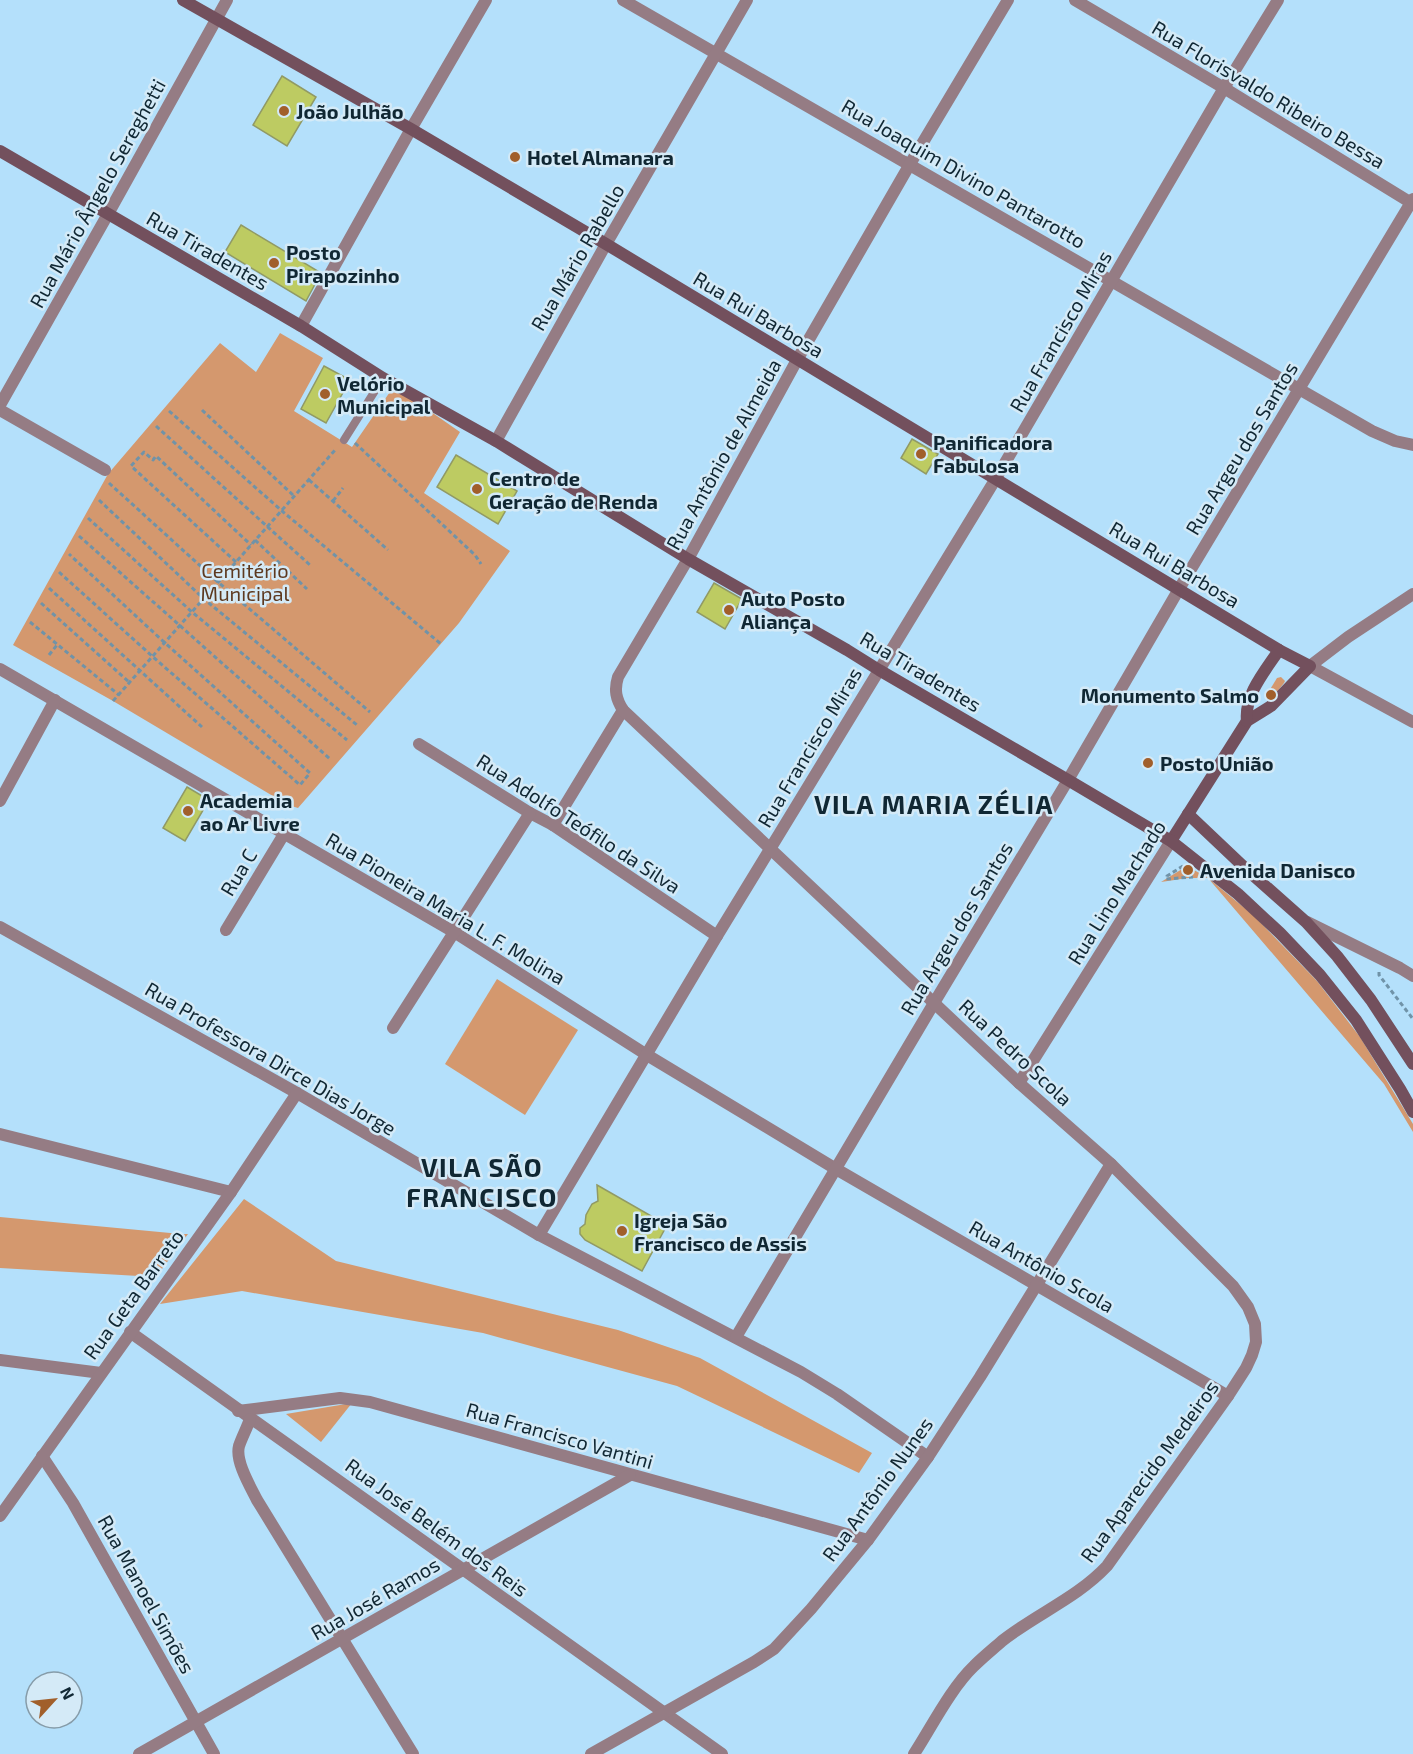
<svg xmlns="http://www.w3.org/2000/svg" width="1413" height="1754" font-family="'Exo 2',sans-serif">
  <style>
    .green { fill: #d4986e }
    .building { fill: #bdcb62; stroke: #919a65; stroke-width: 1.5 }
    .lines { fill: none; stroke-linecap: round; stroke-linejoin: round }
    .path { stroke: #7093a8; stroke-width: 3; stroke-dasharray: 4.5 3; stroke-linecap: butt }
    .service { stroke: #957c84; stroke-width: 8 }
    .minor { stroke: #957c84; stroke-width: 12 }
    .secondary { stroke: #73505d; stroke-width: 12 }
    .poi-dot { fill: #a15f2b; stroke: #d4eaf7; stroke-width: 2 }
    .labels { text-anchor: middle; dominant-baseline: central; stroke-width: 5; stroke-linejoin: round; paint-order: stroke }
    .street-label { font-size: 20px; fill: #102733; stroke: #d4eaf7 }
    .poi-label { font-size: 20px; font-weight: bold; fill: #102733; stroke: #d4eaf7; text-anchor: start }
    .park-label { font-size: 20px; fill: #5d391f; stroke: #d4eaf7 }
    .district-label { font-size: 26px; font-weight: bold; letter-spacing: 1.5px; fill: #102733; stroke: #d4eaf7 }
  </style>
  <rect width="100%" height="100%" fill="#b4e0fb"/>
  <g class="green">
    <polygon points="280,333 323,358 294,411 352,447 394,386 460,432 424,493 510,551 459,623 298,808 288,805 113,701 13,645 108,474 220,343 256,372"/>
    <polygon points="1281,677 1285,681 1284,683 1273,697 1267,700 1266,696 1277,678"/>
    <polygon points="1187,866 1208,878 1252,914 1317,981 1360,1037 1413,1124 1413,1132 1384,1084 1208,878 1188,878 1161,882"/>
    <polygon points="497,979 578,1030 525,1115 445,1064"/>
    <polygon points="244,1199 336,1261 618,1330 700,1358 872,1453 859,1473 677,1386 483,1333 242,1291 160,1304"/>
    <polygon points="0,1217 181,1234 188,1234 156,1277 0,1268"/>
    <polygon points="352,1403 321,1442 286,1414"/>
  </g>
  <g class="building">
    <polygon points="282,76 316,97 287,146 253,125"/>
    <polygon points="241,225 321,273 306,301 225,252"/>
    <polygon points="324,366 350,380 326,423 301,409"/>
    <polygon points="912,439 938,454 926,474 901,458"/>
    <polygon points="456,455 517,491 498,524 437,487"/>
    <polygon points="714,583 742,599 725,629 697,612"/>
    <polygon points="187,787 209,800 185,841 163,828"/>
    <polygon points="597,1185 667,1225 642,1271 585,1240 580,1234 580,1228 585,1224 586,1215 592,1204 598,1201"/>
  </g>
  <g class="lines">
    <g class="path">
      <polyline points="202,410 294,496"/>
      <polyline points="169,411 282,511 441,644"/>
      <polyline points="156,426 311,566"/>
      <polyline points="355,443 475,555 481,564"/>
      <polyline points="309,480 388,550"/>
      <polyline points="109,483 218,582 370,712"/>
      <polyline points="99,500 204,599 357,725"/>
      <polyline points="333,501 343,488"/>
      <polyline points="88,518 192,612 347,740"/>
      <polyline points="79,536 330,759"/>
      <polyline points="255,540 307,589"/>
      <polyline points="236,562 131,466 144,452 153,460 156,456 251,545"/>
      <polyline points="59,572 153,657 300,785 310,773 165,643 69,554"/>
      <polyline points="49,588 202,727"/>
      <polyline points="41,603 130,683"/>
      <polyline points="30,622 119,695"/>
      <polyline points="49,655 57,645"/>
      <polyline points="113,701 336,449"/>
      <polyline points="1183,866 1167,876 1166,879 1193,877"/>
      <polyline points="1379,972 1379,975 1413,1019"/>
    </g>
    <polyline class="service" points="344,440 383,378"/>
    <g class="minor">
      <polyline points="623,0 1372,431 1395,441 1413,445"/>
      <polyline points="1075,0 1224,88 1413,204"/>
      <polyline points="301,326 411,129 486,0"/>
      <polyline points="0,405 108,214 227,0"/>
      <polyline points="0,410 105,470"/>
      <polyline points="496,441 606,244 747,0"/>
      <polyline points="1413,594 1348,637 1310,666 1413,722"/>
      <polyline points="0,669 454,932 647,1055 836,1169 1228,1396"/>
      <polyline points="419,744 530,813 553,825 717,936"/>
      <polyline points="0,801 55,700"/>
      <polyline points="553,825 623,710"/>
      <polyline points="1307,922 1400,968 1413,976"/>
      <polyline points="0,927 297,1093 539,1235 801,1372 837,1394 928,1457"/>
      <polyline points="226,930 284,834"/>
      <polyline points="393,1028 530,813"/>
      <polyline points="1019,1083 1171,841"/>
      <polyline points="0,1134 231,1192"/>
      <polyline points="539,1235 717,936 995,480 1224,88 1278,0"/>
      <polyline points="130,1332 722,1754"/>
      <polyline points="736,1337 934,1003 1068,780 1179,589 1413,199"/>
      <polyline points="0,1360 101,1373"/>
      <polyline points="238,1411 340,1398 370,1402 868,1540"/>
      <path d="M250 1419C247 1428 242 1437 239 1446 235 1461 250 1486 257 1500L413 1754"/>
      <polyline points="42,1456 73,1503 214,1754"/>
      <polyline points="0,1516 231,1192 297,1093"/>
      <polyline points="139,1754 630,1475"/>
      <polyline points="591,1754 754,1662 774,1649 811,1609 868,1540 928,1457 980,1377 1111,1164"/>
      <path d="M914 1754C932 1726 951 1688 974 1666 983 1657 993 1649 1002 1641 1036 1614 1077 1598 1107 1566L1228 1396 1246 1368 1252 1355 1256 1342 1255 1324 1248 1307 1233 1286 1111 1164 1019 1083 623 710C616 699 614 690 618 677L688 559 797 360 910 164 1008 0"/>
    </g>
    <g class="secondary">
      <polyline points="183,0 411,129 606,244 1279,650 1310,666 1271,706 1247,721 1171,841"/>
      <polyline points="0,151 301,326 383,378 496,441 688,559 847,650 879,670 1068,780 1171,841 1238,894 1280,933 1320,975 1356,1020 1400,1089 1413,1112"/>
      <path d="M1247 721C1244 695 1265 671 1279 650"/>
      <polyline points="1188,814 1245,868 1306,922 1337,956 1371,1000 1413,1064"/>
    </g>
  </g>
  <g class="poi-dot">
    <circle cx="284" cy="111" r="6"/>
    <circle cx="515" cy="157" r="6"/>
    <circle cx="274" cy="263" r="6"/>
    <circle cx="325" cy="394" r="6"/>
    <circle cx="921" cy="454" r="6"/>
    <circle cx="477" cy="489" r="6"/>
    <circle cx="729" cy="610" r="6"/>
    <circle cx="1271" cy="695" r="6"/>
    <circle cx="1148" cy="763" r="6"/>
    <circle cx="188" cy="811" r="6"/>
    <circle cx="1188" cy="870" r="6"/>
    <circle cx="622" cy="1231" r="6"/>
  </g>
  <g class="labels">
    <g class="street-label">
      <text transform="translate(1269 94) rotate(31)">Rua Florisvaldo Ribeiro Bessa</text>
      <text transform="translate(964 173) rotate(30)">Rua Joaquim Divino Pantarotto</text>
      <text transform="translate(97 193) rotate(-61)">Rua Mário Ângelo Sereghetti</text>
      <text transform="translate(208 250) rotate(30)">Rua Tiradentes</text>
      <text transform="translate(577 257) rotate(-60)">Rua Mário Rabello</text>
      <text transform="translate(759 314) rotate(31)">Rua Rui Barbosa</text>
      <text transform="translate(1060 331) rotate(-60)">Rua Francisco Miras</text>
      <text transform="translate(1241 448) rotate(-59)">Rua Argeu dos Santos</text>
      <text transform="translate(723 454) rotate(-61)">Rua Antônio de Almeida</text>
      <text transform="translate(1175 564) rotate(31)">Rua Rui Barbosa</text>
      <text transform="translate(921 671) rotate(31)">Rua Tiradentes</text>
      <text transform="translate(809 747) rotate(-59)">Rua Francisco Miras</text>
      <text transform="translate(579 823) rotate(33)">Rua Adolfo Teófilo da Silva</text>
      <text transform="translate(238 872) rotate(-59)">Rua C</text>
      <text transform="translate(1116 892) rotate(-58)">Rua Lino Machado</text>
      <text transform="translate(446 908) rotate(31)">Rua Pioneira Maria L. F. Molina</text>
      <text transform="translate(956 928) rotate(-59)">Rua Argeu dos Santos</text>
      <text transform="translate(1016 1052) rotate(43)">Rua Pedro Scola</text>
      <text transform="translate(271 1058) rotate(30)">Rua Professora Dirce Dias Jorge</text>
      <text transform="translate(1042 1266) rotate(30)">Rua Antônio Scola</text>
      <text transform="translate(133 1294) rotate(-54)">Rua Geta Barreto</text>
      <text transform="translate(560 1435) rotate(16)">Rua Francisco Vantini</text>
      <text transform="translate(1149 1471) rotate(-54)">Rua Aparecido Medeiros</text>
      <text transform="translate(877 1489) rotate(-54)">Rua Antônio Nunes</text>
      <text transform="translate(437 1527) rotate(36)">Rua José Belém dos Reis</text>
      <text transform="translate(147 1594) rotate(61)">Rua Manoel Simões</text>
      <text transform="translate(375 1598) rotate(-30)">Rua José Ramos</text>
    </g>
    <g class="poi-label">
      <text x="296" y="111">João Julhão</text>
      <text x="527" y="157">Hotel Almanara</text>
      <text x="286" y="252">Posto<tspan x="286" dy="23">Pirapozinho</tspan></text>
      <text x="337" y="383">Velório<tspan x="337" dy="23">Municipal</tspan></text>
      <text x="933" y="442">Panificadora<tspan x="933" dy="23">Fabulosa</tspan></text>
      <text x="489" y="478">Centro de<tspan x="489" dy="23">Geração de Renda</tspan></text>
      <text x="741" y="598">Auto Posto<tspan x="741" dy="23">Aliança</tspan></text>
      <text x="1259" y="695" text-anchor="end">Monumento Salmo</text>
      <text x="1160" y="763">Posto União</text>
      <text x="200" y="800">Academia<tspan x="200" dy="23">ao Ar Livre</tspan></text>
      <text x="1200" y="870">Avenida Danisco</text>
      <text x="634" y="1220">Igreja São<tspan x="634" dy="23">Francisco de Assis</tspan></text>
    </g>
    <g class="park-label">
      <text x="245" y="570">Cemitério<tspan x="245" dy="23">Municipal</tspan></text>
    </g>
    <g class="district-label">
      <text x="934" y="803">VILA MARIA ZÉLIA</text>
      <text x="482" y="1166">VILA SÃO<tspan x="482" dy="30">FRANCISCO</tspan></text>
    </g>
  </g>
  <g transform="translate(54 1700) rotate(63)"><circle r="28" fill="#d4eaf7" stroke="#869ca9" stroke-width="1.5"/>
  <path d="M0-4.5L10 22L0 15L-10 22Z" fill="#a15f2b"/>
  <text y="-9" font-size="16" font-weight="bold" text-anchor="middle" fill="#102733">N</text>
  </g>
</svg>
